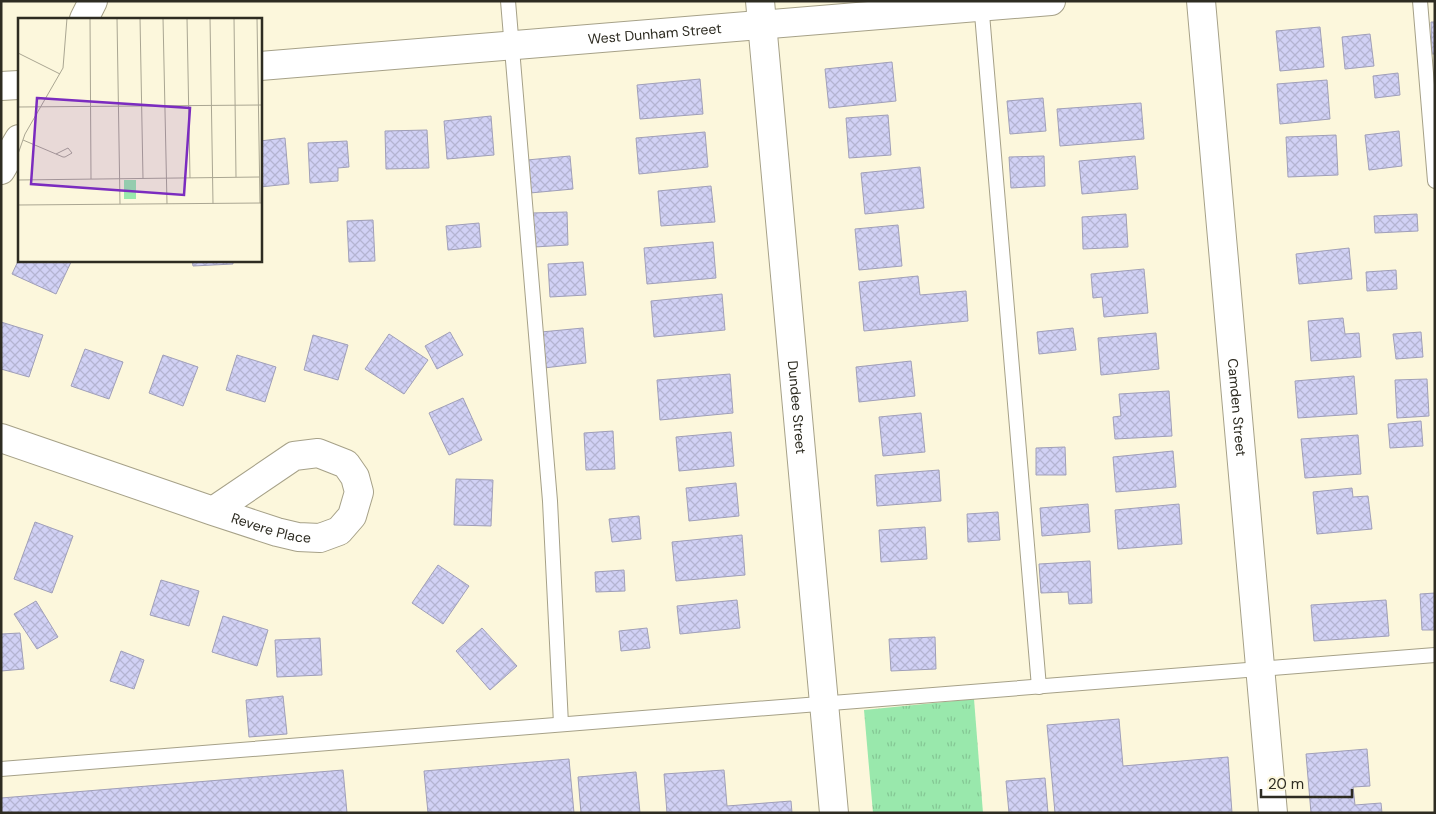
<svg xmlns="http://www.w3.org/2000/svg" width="1436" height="814" font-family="'DM Sans',sans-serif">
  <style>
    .grass { fill: url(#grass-tufts) }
    .building { fill: url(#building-cross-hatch); stroke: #a09fb8 }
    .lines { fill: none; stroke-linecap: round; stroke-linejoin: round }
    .service-casing { stroke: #a6a188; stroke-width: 16 }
    .minor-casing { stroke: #a6a188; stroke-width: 30 }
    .tertiary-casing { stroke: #a6a188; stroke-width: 30 }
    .service { stroke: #fff; stroke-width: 14 }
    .minor { stroke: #fff; stroke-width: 28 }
    .tertiary { stroke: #fff; stroke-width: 28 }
    .labels { text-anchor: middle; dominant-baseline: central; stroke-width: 5; stroke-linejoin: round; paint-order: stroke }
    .street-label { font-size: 14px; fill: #2e2c22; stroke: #fcf7dc }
    .inset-road { fill: none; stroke: #aaa692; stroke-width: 1 }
    .view { fill: #7b2cbf; fill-opacity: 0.15; stroke: #7b2cbf; stroke-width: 2.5 }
    .inset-edge { fill: none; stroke: #2e2c22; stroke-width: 2.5 }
  </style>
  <defs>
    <pattern id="grass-tufts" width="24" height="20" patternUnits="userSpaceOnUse" patternTransform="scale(1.25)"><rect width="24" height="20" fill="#99e8ac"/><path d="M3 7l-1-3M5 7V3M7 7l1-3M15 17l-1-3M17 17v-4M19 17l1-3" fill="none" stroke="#84c794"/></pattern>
    <pattern id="building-cross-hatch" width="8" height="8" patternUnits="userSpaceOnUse" patternTransform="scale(1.25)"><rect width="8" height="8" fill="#d1d1f5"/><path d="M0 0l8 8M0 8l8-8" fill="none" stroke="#b4b4d2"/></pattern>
  </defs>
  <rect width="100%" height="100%" fill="#fcf7dc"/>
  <polygon class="grass" points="974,699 983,813 873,813 864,710"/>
  <g class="building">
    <polygon points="1431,22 1435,22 1435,54 1432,54"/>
    <polygon points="1320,27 1324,67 1280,71 1276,31"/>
    <polygon points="1370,34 1374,66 1345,69 1342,37"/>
    <polygon points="892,62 896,101 829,108 825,69"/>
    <polygon points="1398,73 1400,95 1375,98 1373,76"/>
    <polygon points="700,79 703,114 640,119 637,85"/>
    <polygon points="1327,80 1330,119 1280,124 1277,84"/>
    <polygon points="1043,98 1046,131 1010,134 1007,101"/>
    <polygon points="1141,103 1144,139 1060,146 1057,109"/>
    <polygon points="888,115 891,155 849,158 846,118"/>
    <polygon points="491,116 494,155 447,159 444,121"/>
    <polygon points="427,130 429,168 386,169 385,131"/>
    <polygon points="1399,131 1402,166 1369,170 1365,135"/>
    <polygon points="705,132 708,167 639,174 636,138"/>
    <polygon points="1336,135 1338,175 1288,177 1286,137"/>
    <polygon points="285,138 289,184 260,187 260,141"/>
    <polygon points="347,141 349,167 338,168 338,181 310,183 308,143"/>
    <polygon points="570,156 573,189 530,193 527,160"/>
    <polygon points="1044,156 1045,186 1011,188 1009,157"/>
    <polygon points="1135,156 1138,189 1082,194 1079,161"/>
    <polygon points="920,167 924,208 865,214 861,173"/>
    <polygon points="711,186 715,222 661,226 658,191"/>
    <polygon points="567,212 568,245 534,247 532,213"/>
    <polygon points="1126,214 1128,247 1083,249 1082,217"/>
    <polygon points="1417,214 1418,231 1375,233 1374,216"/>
    <polygon points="373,220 375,261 349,262 347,221"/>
    <polygon points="479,223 481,247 448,250 446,226"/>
    <polygon points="898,225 902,266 859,270 855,229"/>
    <polygon points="713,242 716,278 647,284 644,248"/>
    <polygon points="1349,248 1352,279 1299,284 1296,254"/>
    <polygon points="19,259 19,260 72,260 56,294 12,274"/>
    <polygon points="192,260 233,260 233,264 193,266"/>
    <polygon points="583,262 586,295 550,297 548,264"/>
    <polygon points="1144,269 1148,313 1104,317 1102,297 1093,298 1091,274"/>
    <polygon points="1396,270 1397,289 1367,291 1366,272"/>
    <polygon points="918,276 920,295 966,291 968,321 864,331 859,282"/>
    <polygon points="722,294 725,330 654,337 651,301"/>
    <polygon points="1343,318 1345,334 1359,333 1361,357 1311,361 1308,321"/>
    <polygon points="1,322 43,335 29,377 1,369"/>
    <polygon points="583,328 586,363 544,368 541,332"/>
    <polygon points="1073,328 1076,350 1039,354 1037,332"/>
    <polygon points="450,332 463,355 437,369 425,346"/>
    <polygon points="1421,332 1423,357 1396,359 1393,334"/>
    <polygon points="1156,333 1159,369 1101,375 1098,338"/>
    <polygon points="389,334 428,360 404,394 365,369"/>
    <polygon points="313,335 348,345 338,380 304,370"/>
    <polygon points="85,349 123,362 109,399 71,386"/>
    <polygon points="163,355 198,367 183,406 149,393"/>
    <polygon points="237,355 276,367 265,402 226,390"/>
    <polygon points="911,361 915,396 859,402 856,367"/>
    <polygon points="730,374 733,413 660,420 657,380"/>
    <polygon points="1354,376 1357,414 1298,418 1295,381"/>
    <polygon points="1427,379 1429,416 1397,418 1395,380"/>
    <polygon points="1169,391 1172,436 1115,439 1113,417 1121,416 1119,394"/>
    <polygon points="463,398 482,440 449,455 429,413"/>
    <polygon points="921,413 925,452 883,456 879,417"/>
    <polygon points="1421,421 1423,446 1390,448 1388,424"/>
    <polygon points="613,431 615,469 586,470 584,433"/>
    <polygon points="731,432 734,466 679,471 676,437"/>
    <polygon points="1358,435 1361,474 1305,478 1301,439"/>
    <polygon points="1065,447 1066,475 1036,475 1036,448"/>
    <polygon points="1173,451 1176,487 1116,492 1113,457"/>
    <polygon points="939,470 941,501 877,506 875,475"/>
    <polygon points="456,479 493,480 491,526 454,525"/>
    <polygon points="736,483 739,516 689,521 686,488"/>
    <polygon points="1352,488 1353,497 1368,496 1372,529 1317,534 1313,492"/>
    <polygon points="1088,504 1090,532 1042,536 1040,508"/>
    <polygon points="1179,504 1182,544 1118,549 1115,510"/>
    <polygon points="998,512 1000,540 968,542 967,514"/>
    <polygon points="639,516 641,539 612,542 609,519"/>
    <polygon points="35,522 73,536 52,593 14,579"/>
    <polygon points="925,527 927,559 881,562 879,530"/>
    <polygon points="742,535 745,575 676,581 672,542"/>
    <polygon points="1090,561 1092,603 1069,604 1068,592 1041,593 1039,564"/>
    <polygon points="438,565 469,586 443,624 412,603"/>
    <polygon points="624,570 625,591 596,592 595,572"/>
    <polygon points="161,580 199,591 189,626 150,615"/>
    <polygon points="1435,593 1435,630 1422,630 1420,594"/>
    <polygon points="737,600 740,628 680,634 677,606"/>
    <polygon points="1386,600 1389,636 1314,641 1311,605"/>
    <polygon points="36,601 58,637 37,649 14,614"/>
    <polygon points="223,616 268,630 257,666 212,652"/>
    <polygon points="482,628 517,666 490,690 456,651"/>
    <polygon points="647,628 650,648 621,651 619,631"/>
    <polygon points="20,633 24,669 1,671 1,634"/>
    <polygon points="935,637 936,669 891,671 889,639"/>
    <polygon points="320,638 322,675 277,677 275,640"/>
    <polygon points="121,651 144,660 134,689 110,681"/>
    <polygon points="283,696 287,734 249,737 246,700"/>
    <polygon points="1119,719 1123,766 1228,757 1232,813 1055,813 1047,725"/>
    <polygon points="1367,749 1370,786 1353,787 1355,805 1381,803 1382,813 1311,813 1306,754"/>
    <polygon points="569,759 574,813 428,813 424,771"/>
    <polygon points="343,770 347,813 1,813 1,798"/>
    <polygon points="724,770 727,806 791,801 792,813 667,813 664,774"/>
    <polygon points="636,772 640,813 581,813 578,777"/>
    <polygon points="1045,778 1048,813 1009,813 1006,781"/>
  </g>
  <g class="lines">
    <g class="service-casing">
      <g id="service">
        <polyline points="508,1 550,501 561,724"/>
        <polyline points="1420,1 1435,181"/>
        <polyline points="981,2 1039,687"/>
        <polyline points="1,769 1435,655"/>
      </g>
    </g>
    <g class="minor-casing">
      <g id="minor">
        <path id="s1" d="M1201 1 1273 813"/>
        <polyline points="84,19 93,1"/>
        <path id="s2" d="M260 66 1051 1"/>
        <polyline points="1,86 19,85"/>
        <polyline points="1,170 19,139"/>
        <path id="s3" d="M1 438 213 511 277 532 298 537 320 538 339 531 352 516 359 492 355 477 346 464 318 453 294 456 213 511"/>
      </g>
    </g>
    <g class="tertiary-casing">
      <g id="tertiary">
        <path id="s4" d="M760 1 834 813"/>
      </g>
    </g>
    <use href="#service" class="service"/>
    <use href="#minor" class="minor"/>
    <use href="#tertiary" class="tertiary"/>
  </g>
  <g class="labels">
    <g class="street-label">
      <text stroke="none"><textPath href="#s2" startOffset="396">West Dunham Street</textPath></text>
      <text stroke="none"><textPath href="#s4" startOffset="408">Dundee Street</textPath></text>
      <text stroke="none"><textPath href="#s1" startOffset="408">Camden Street</textPath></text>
      <text stroke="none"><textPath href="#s3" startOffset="285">Revere Place</textPath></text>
    </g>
  </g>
  <g transform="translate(18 18)">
    <rect width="244" height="244" fill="#fcf7dc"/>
    <path d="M106 162H118V181H106Z" fill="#99e8ac"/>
    <path class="inset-road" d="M72 0 73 161M99 0 102 186M122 0 125 161M145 0 149 186M169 0 172 160M192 0 195 186M216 0 218 159M239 0 242 185M0 35 42 56M0 89 244 87M5 122 38 136 45 139H47L54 135 50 130 38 136M0 136 7 116 45 50 49 0M0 162 242 159M0 187 244 185"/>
    <path class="view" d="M19 80 172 90 166 177 13 166Z"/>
    <rect width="244" height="244" class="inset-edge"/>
  </g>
  <rect width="1436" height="814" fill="none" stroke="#2e2c22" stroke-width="5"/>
  <path d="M1261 789v8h91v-8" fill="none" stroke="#2e2c22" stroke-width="2.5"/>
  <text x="1268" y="789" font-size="15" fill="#2e2c22" stroke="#fcf7dc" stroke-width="4" paint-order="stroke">20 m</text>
</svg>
